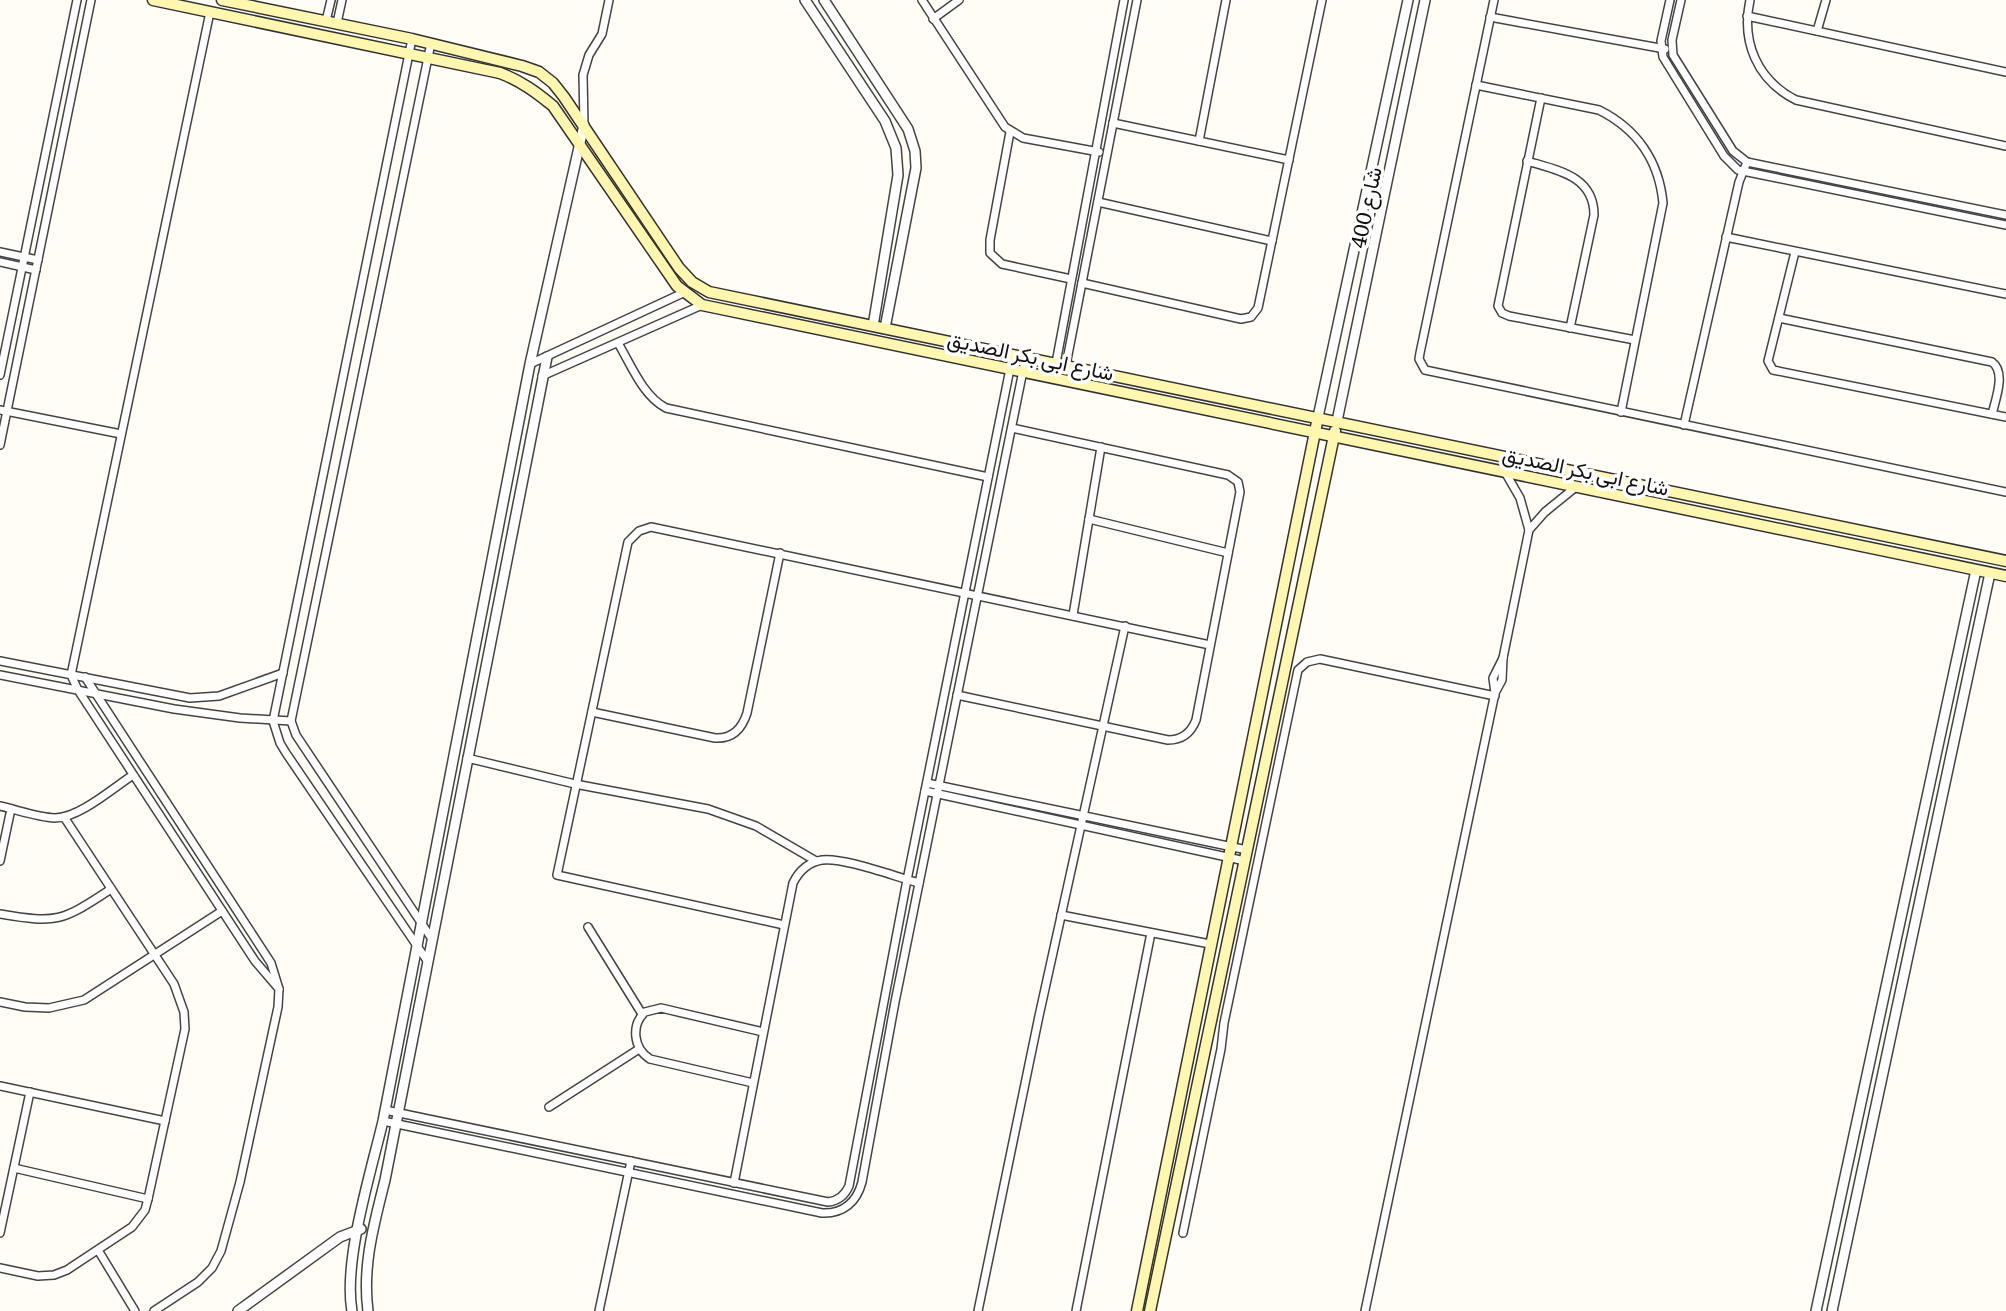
<svg xmlns="http://www.w3.org/2000/svg" width="2006" height="1311" font-family="Literata,Vazirmatn,serif">
  <style>
    .lines { fill: none; stroke-linecap: round; stroke-linejoin: round }
    .minor-casing { stroke: #444; stroke-width: 10 }
    .tertiary-casing { stroke: #444; stroke-width: 12 }
    .secondary-casing { stroke: #333; stroke-width: 13 }
    .minor { stroke: #fff; stroke-width: 7 }
    .tertiary { stroke: #fff; stroke-width: 9 }
    .secondary { stroke: #fff6b0; stroke-width: 10 }
    .labels { text-anchor: middle; dominant-baseline: central; stroke-width: 7; stroke-linejoin: round; paint-order: stroke }
    .street-label { font-size: 21px; fill: #111; stroke: #fff }
  </style>
  <rect width="100%" height="100%" fill="#fffdf5"/>
  <g class="lines">
    <g class="minor-casing">
      <g id="minor">
        <polyline points="922,0 1005,127 1023,138 1099,152"/>
        <polyline points="1494,0 1420,353 1419,359 1425,370 2006,492"/>
        <polyline points="1670,0 1661,41 1663,57 1724,156 1738,170 2006,225"/>
        <polyline points="1681,0 1672,40 1673,55 1733,151 1747,162 2006,215"/>
        <path d="M1750 0C1741 42 1757 80 1796 100L2006 146"/>
        <polyline points="210,12 71,675 78,690 255,961 279,989"/>
        <polyline points="1747,16 2006,72"/>
        <polyline points="1490,17 1665,49"/>
        <polyline points="933,19 959,0"/>
        <polyline points="326,21 331,0"/>
        <polyline points="337,23 342,0"/>
        <polyline points="1817,31 1826,0"/>
        <polyline points="412,39 273,721 280,743 286,753 428,962"/>
        <polyline points="431,43 291,721 296,735 432,939"/>
        <path d="M1476 85 1599 110C1637 129 1659 161 1663 203L1621 412"/>
        <polyline points="1541,98 1498,306 1502,313 1509,316 1635,340"/>
        <polyline points="1113,123 1289,160"/>
        <polyline points="584,125 583,75 589,55 602,34 609,0"/>
        <polyline points="1010,132 990,240 990,253 1002,264 1071,279"/>
        <polyline points="1199,141 1226,0"/>
        <path d="M1527 161C1557 170 1594 176 1594 215L1570 328"/>
        <polyline points="1098,202 1272,241"/>
        <polyline points="1726,237 2006,294"/>
        <polyline points="0,252 38,260"/>
        <polyline points="1795,252 1768,361 1773,370 2006,417"/>
        <polyline points="0,262 36,270"/>
        <polyline points="1082,283 1241,319 1251,317 1258,308 1322,0"/>
        <path d="M1779 318 1992 362C2006 372 1996 398 1992 414"/>
        <path d="M618 343C631 365 643 396 666 408L988 477"/>
        <polyline points="1056,363 1124,0"/>
        <polyline points="530,364 683,293"/>
        <polyline points="1066,365 1137,0"/>
        <polyline points="0,375 77,0"/>
        <polyline points="542,376 702,305"/>
        <polyline points="0,410 121,434"/>
        <polyline points="1684,425 1739,182 1747,162"/>
        <polyline points="0,445 91,0"/>
        <polyline points="1089,519 1228,553"/>
        <polyline points="1529,530 1545,512 1577,486"/>
        <polyline points="1073,615 1101,447"/>
        <polyline points="0,661 190,698 219,696 283,673"/>
        <polyline points="0,675 174,709 240,718 291,721"/>
        <polyline points="85,677 271,963 279,989 278,1007 240,1182 221,1251 212,1268 198,1282 154,1311"/>
        <polyline points="1495,693 1493,678 1503,658"/>
        <path d="M957 695 1168 740C1182 740 1191 733 1196 720L1240 492 1238 482 1228 475 1012 428"/>
        <path d="M592 712 715 738C732 739 742 729 747 713L780 553"/>
        <polyline points="467,758 575,784 708,809 756,826 816,861"/>
        <polyline points="927,783 1247,850"/>
        <polyline points="925,791 1245,861"/>
        <path d="M0 806C18 810 37 817 55 818 79 818 113 788 133 775"/>
        <polyline points="0,861 11,809"/>
        <path d="M0 914C59 924 62 921 111 889"/>
        <polyline points="1061,915 1210,944"/>
        <polyline points="784,925 557,875 628,542 639,531 651,527 1210,645"/>
        <polyline points="588,927 642,1014"/>
        <polyline points="0,1002 25,1007 49,1008 84,1000 222,911"/>
        <path d="M753 1083 650 1059C633 1048 631 1025 645 1012L661 1008 763 1032"/>
        <polyline points="0,1086 165,1121"/>
        <polyline points="549,1107 639,1049"/>
        <path d="M385 1110 828 1202C838 1201 845 1195 849 1186L907 880 1013 354"/>
        <path d="M383 1121 822 1213C843 1214 857 1202 862 1182L895 1002 1026 356"/>
        <polyline points="14,1168 148,1199"/>
        <path d="M734 1183 793 883C799 871 809 862 822 860 843 857 896 877 919 883"/>
        <polyline points="0,1233 30,1092"/>
        <polyline points="1183,1233 1221,1049 1224,1023 1298,670 1307,662 1320,659 1495,696"/>
        <polyline points="98,1250 135,1311"/>
        <polyline points="0,1268 38,1276 54,1275 67,1270 132,1227 145,1210 148,1199 185,1029 184,1012 174,984 64,817"/>
        <polyline points="599,1311 631,1161"/>
        <polyline points="978,1311 1039,1016 1125,626"/>
        <polyline points="1076,1311 1151,933"/>
        <polyline points="1365,1311 1495,693 1502,680 1503,658 1529,530 1520,498 1505,472"/>
      </g>
    </g>
    <g class="tertiary-casing">
      <g id="tertiary">
        <polyline points="805,0 885,121 896,148 898,175 873,326"/>
        <polyline points="824,0 908,129 915,151 916,168 885,328"/>
        <polyline points="1318,417 1408,0"/>
        <polyline points="1337,421 1425,0"/>
        <polyline points="238,1311 340,1237 361,1229"/>
        <path d="M352 1311C343 1261 371 1172 383 1121L530 364 584 125"/>
        <path d="M368 1311C362 1266 374 1224 385 1180L547 357"/>
        <polyline points="1816,1311 1976,570"/>
        <polyline points="1832,1311 1990,573"/>
      </g>
    </g>
    <g class="secondary-casing">
      <g id="secondary">
        <path d="M153 0 500 73C521 81 536 92 553 106L677 286 702 305 2006 576"/>
        <polyline points="222,0 412,39 522,66 539,72 553,83 564,97 679,268 692,282 709,292 2006,561"/>
        <polyline points="1137,1311 1318,417"/>
        <polyline points="1150,1311 1335,431"/>
      </g>
    </g>
    <use href="#minor" class="minor"/>
    <use href="#tertiary" class="tertiary"/>
    <use href="#secondary" class="secondary"/>
  </g>
  <g class="labels">
    <g class="street-label">
      <text transform="translate(1364 207) rotate(-78)">شارع 400</text>
      <text transform="translate(1031 354) rotate(12)">شارع ابى بكر الصديق</text>
      <text transform="translate(1586 469) rotate(12)">شارع ابى بكر الصديق</text>
    </g>
  </g>
</svg>
